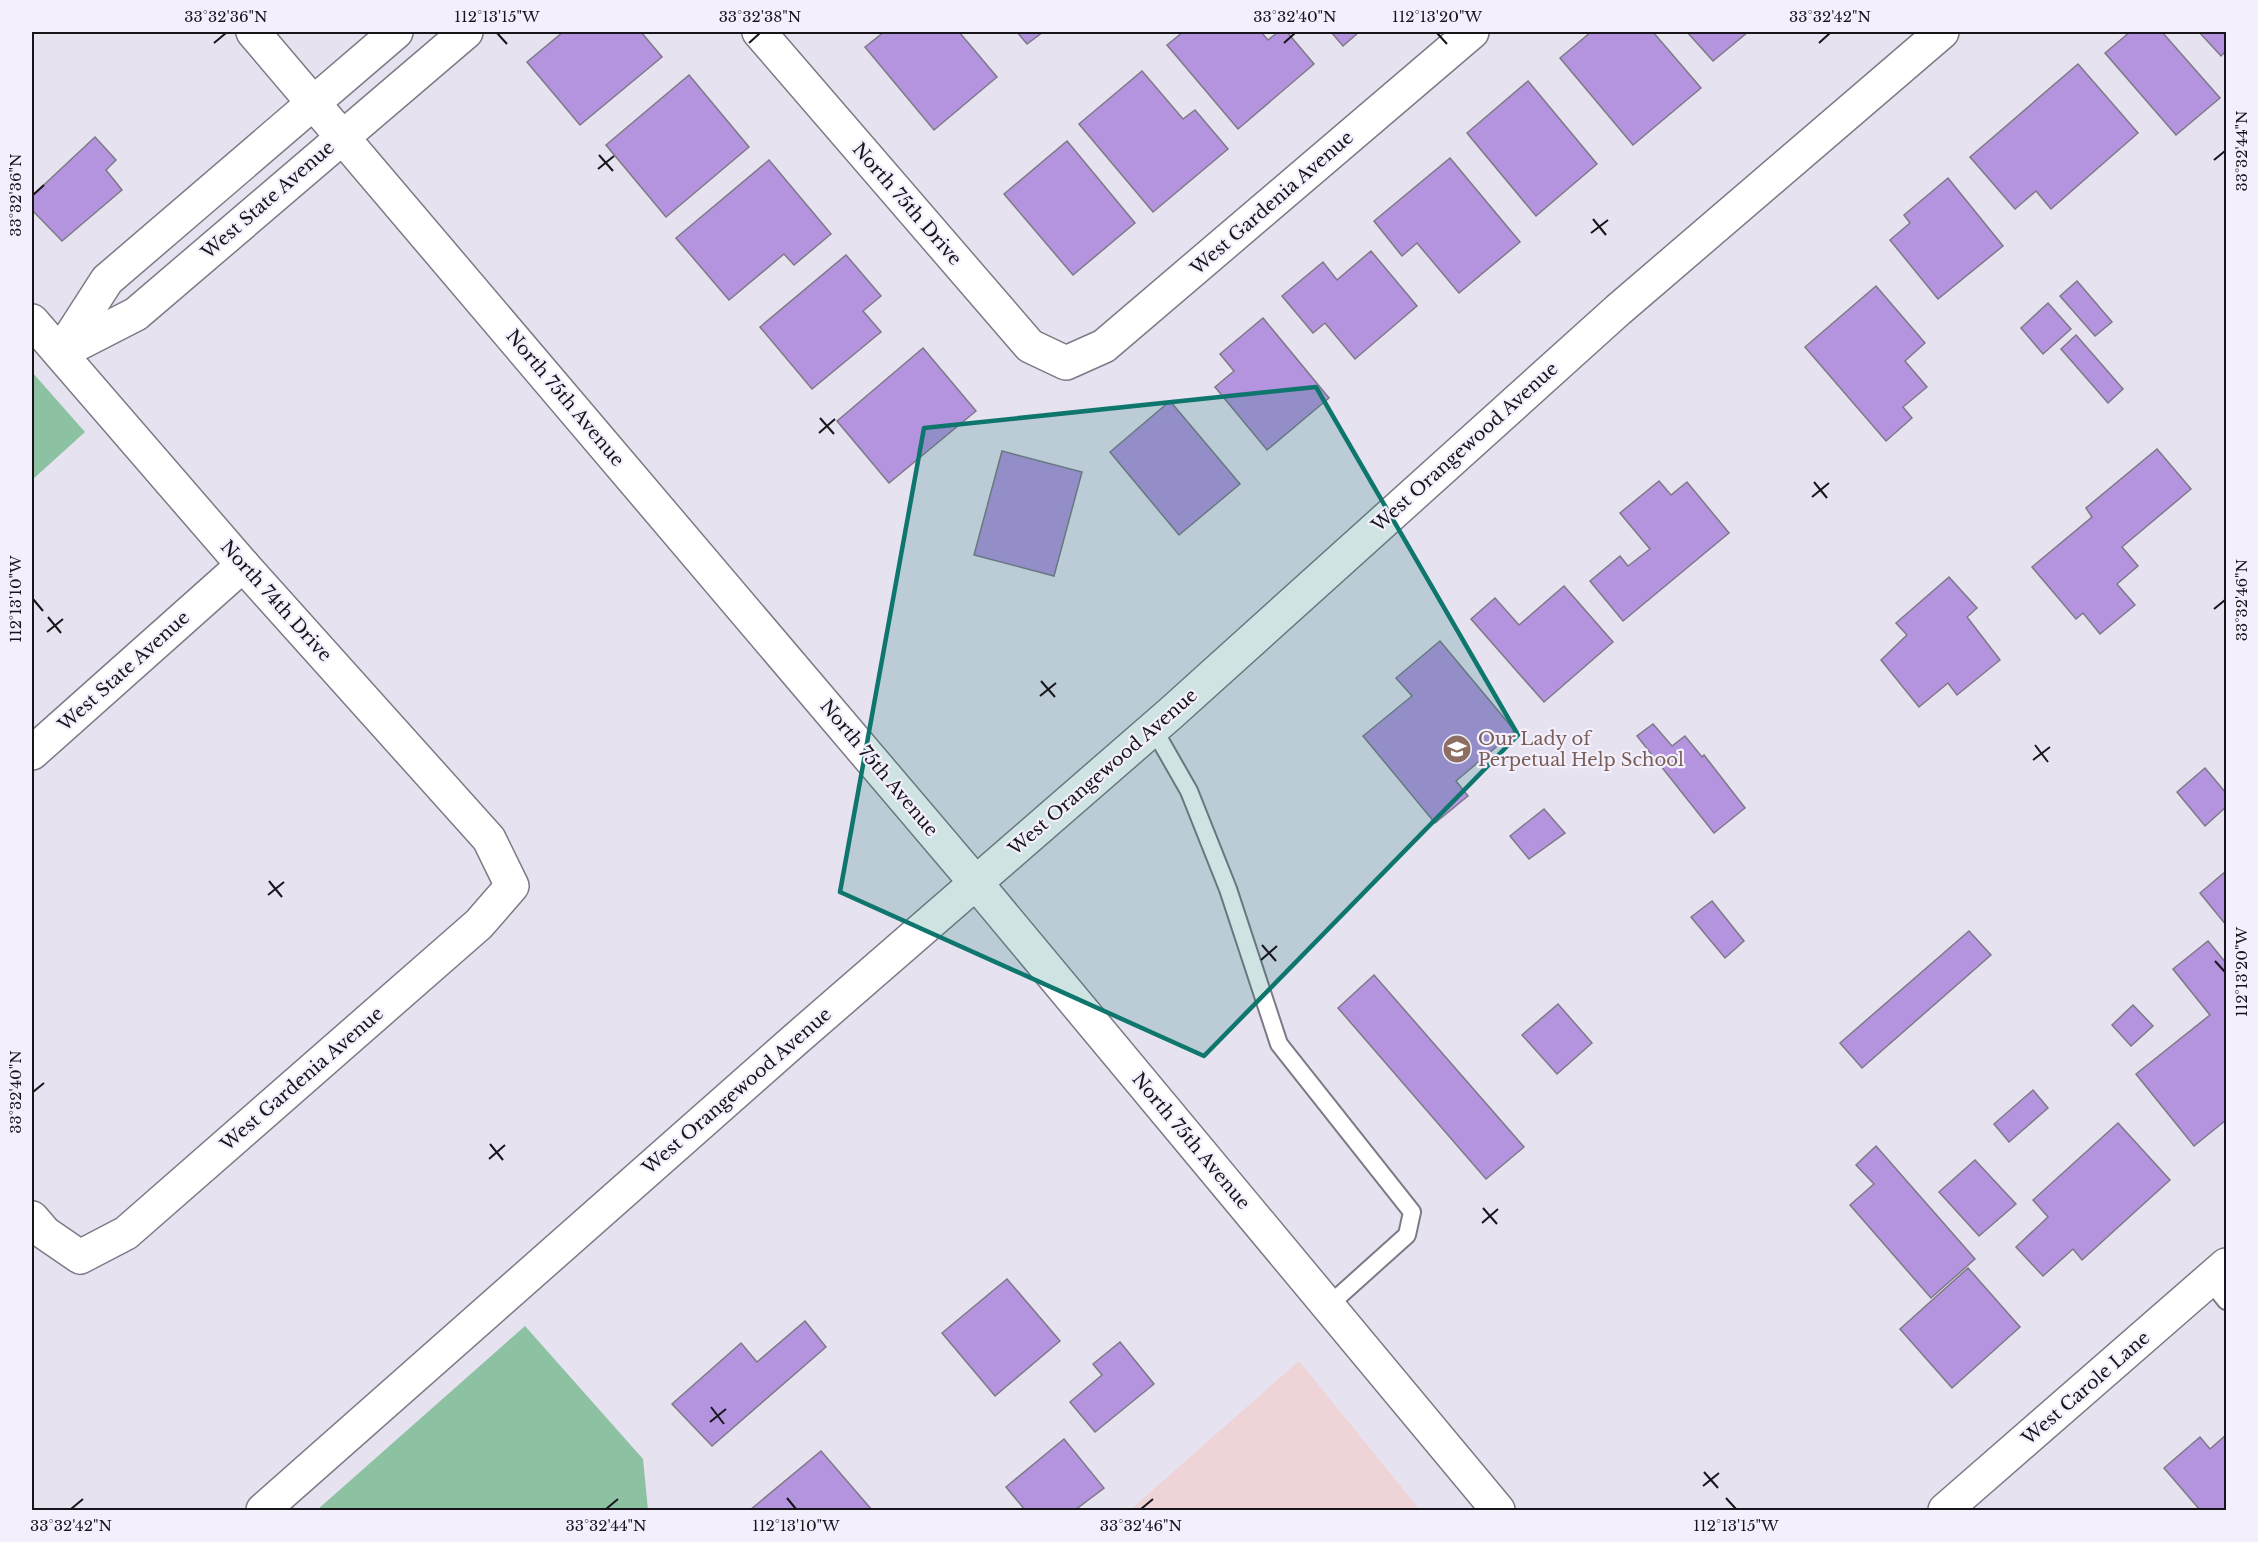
<svg xmlns="http://www.w3.org/2000/svg" width="2258" height="1542" font-family="'Libre Baskerville',serif">
  <style>
    .industrial { fill: #eed3d7 }
    .green { fill: #8cc1a2 }
    .building { fill: #b494df; stroke: #7e7986; stroke-width: 1.5 }
    .lines { fill: none; stroke-linecap: round; stroke-linejoin: round }
    .service-casing { stroke: #7d7985; stroke-width: 20 }
    .minor-casing { stroke: #7d7985; stroke-width: 36 }
    .tertiary-casing { stroke: #7d7985; stroke-width: 36 }
    .secondary-casing { stroke: #7d7985; stroke-width: 36 }
    .service { stroke: #fff; stroke-width: 16 }
    .minor { stroke: #fff; stroke-width: 33 }
    .tertiary { stroke: #fff; stroke-width: 33 }
    .secondary { stroke: #fff; stroke-width: 33 }
    .marked { fill: #0f766e; fill-opacity: 0.2; stroke: #0f766e; stroke-width: 4.5; stroke-linejoin: round }
    .ticks { fill: none; stroke: #17151a; stroke-width: 2 }
    .labels { text-anchor: middle; dominant-baseline: central; stroke-width: 4.5; stroke-linejoin: round; paint-order: stroke }
    .street-label { font-size: 18px; fill: #17151a; stroke: #f4effd }
    .education-label { font-size: 18px; fill: #785e54; stroke: #f4effd; text-anchor: start }
    .neatline { fill: none; stroke: #17151a; stroke-width: 2 }
    .ticks-label { font-size: 15px; text-anchor: middle; fill: #17151a }
  </style>
  <rect width="100%" height="100%" fill="#e7e2f0"/>
  <polygon class="industrial" points="1299,1361 1420,1510 1130,1510"/>
  <g class="green">
    <polygon points="32,372 85,432 32,480"/>
    <polygon points="525,1326 643,1459 648,1510 317,1510"/>
  </g>
  <g class="building">
    <polygon points="563,32 641,32 662,57 580,125 527,62"/>
    <polygon points="884,32 959,32 997,77 934,130 865,47"/>
    <polygon points="1017,32 1043,32 1027,44"/>
    <polygon points="1183,32 1261,32 1268,40 1278,32 1287,32 1314,64 1238,129 1167,45"/>
    <polygon points="1331,32 1359,32 1343,46"/>
    <polygon points="1591,32 1653,32 1701,88 1633,145 1560,58"/>
    <polygon points="1687,32 1748,32 1713,61"/>
    <polygon points="2130,32 2162,32 2220,98 2176,135 2105,53"/>
    <polygon points="2199,32 2225,32 2226,51 2221,56"/>
    <polygon points="2078,64 2138,133 2051,209 2036,191 2015,209 1970,157"/>
    <polygon points="1142,71 1183,119 1195,110 1228,149 1153,212 1079,124"/>
    <polygon points="689,75 749,147 666,217 606,145"/>
    <polygon points="1528,81 1597,164 1536,216 1467,133"/>
    <polygon points="95,137 116,160 106,170 122,190 62,241 32,210 32,196"/>
    <polygon points="1067,141 1135,223 1073,275 1004,194"/>
    <polygon points="1450,158 1520,242 1459,293 1417,243 1402,256 1374,221"/>
    <polygon points="769,160 831,234 794,265 784,254 729,300 676,238"/>
    <polygon points="1948,178 2003,246 1938,299 1890,240 1910,223 1904,215"/>
    <polygon points="1371,251 1417,306 1355,359 1325,323 1313,333 1282,296 1323,262 1337,280"/>
    <polygon points="846,255 881,296 863,311 881,332 812,389 760,327"/>
    <polygon points="2077,281 2112,322 2095,336 2060,296"/>
    <polygon points="1876,286 1925,343 1905,361 1927,387 1903,407 1912,418 1886,441 1805,347"/>
    <polygon points="2048,303 2071,329 2043,354 2021,328"/>
    <polygon points="1263,318 1329,398 1267,450 1215,387 1234,371 1220,354"/>
    <polygon points="2076,335 2123,389 2108,403 2061,349"/>
    <polygon points="923,348 976,411 889,483 837,421"/>
    <polygon points="1170,401 1240,484 1179,535 1110,452"/>
    <polygon points="2157,449 2191,489 2122,547 2138,566 2117,584 2135,605 2100,634 2083,613 2076,619 2032,567 2092,517 2086,508"/>
    <polygon points="1002,451 1082,472 1054,576 974,555"/>
    <polygon points="1659,481 1671,495 1687,482 1729,533 1623,621 1590,581 1620,556 1628,566 1650,549 1620,513"/>
    <polygon points="1949,577 1977,608 1967,617 2000,660 1957,695 1948,683 1919,707 1881,660 1907,635 1896,623"/>
    <polygon points="1564,586 1613,642 1544,702 1471,619 1495,598 1519,625"/>
    <polygon points="1440,641 1515,731 1456,781 1468,796 1435,823 1363,736 1412,696 1396,678"/>
    <polygon points="1653,724 1672,746 1685,736 1702,757 1704,755 1745,808 1714,833 1637,736"/>
    <polygon points="2205,768 2226,793 2226,807 2205,826 2177,792"/>
    <polygon points="1544,809 1565,833 1529,859 1510,836"/>
    <polygon points="2226,871 2226,925 2200,893"/>
    <polygon points="1712,901 1744,941 1725,958 1691,917"/>
    <polygon points="1969,931 1991,955 1862,1068 1840,1043"/>
    <polygon points="2208,941 2226,963 2226,1120 2194,1146 2136,1074 2210,1015 2173,969"/>
    <polygon points="1374,975 1524,1147 1486,1179 1338,1008"/>
    <polygon points="1558,1004 1592,1043 1557,1074 1522,1035"/>
    <polygon points="2133,1005 2153,1026 2131,1046 2112,1025"/>
    <polygon points="2033,1090 2048,1108 2009,1142 1994,1124"/>
    <polygon points="2118,1123 2170,1180 2082,1260 2073,1249 2043,1276 2016,1247 2048,1217 2033,1200"/>
    <polygon points="1876,1146 1975,1259 1931,1298 1850,1205 1874,1184 1856,1165"/>
    <polygon points="1975,1160 2016,1204 1979,1236 1939,1192"/>
    <polygon points="1968,1268 2020,1327 1952,1388 1900,1329"/>
    <polygon points="1007,1279 1060,1341 995,1396 942,1333"/>
    <polygon points="805,1321 826,1347 712,1446 672,1404 741,1343 757,1362"/>
    <polygon points="1120,1342 1154,1384 1095,1432 1070,1402 1102,1375 1093,1364"/>
    <polygon points="2226,1435 2226,1510 2200,1510 2164,1468 2200,1437 2210,1449"/>
    <polygon points="1064,1439 1104,1488 1075,1510 1025,1510 1006,1487"/>
    <polygon points="821,1451 872,1510 750,1510"/>
  </g>
  <g class="lines">
    <g class="service-casing">
      <g id="service">
        <polyline points="1153,728 1189,791 1228,889 1279,1044 1412,1212 1407,1235 1328,1306"/>
        <polyline points="2209,1280 2226,1301"/>
      </g>
    </g>
    <g class="minor-casing">
      <g id="minor">
        <polyline points="759,32 1030,346 1066,363 1104,346 1472,32"/>
        <polyline points="32,321 243,565 489,839 512,886 479,924 126,1233 80,1257 45,1233 32,1218"/>
        <polyline points="60,353 136,314 466,32"/>
        <polyline points="60,353 107,280 396,32"/>
        <polyline points="32,753 243,565"/>
        <polyline points="1945,1510 2226,1265"/>
      </g>
    </g>
    <g class="tertiary-casing">
      <polyline id="tertiary" points="263,1510 796,1039 1170,714 1618,310 1942,32"/>
    </g>
    <g class="secondary-casing">
      <polyline id="secondary" points="253,32 976,883 1498,1510"/>
    </g>
    <use href="#service" class="service"/>
    <use href="#minor" class="minor"/>
    <use href="#tertiary" class="tertiary"/>
    <use href="#secondary" class="secondary"/>
  </g>
  <path class="marked" d="M1316 387 1518 735 1204 1056 840 892 924 428Z"/>
  <path class="ticks" d="M497 33 507 44M1437 33 1447 44M214 43 226 33M749 43 760 33M1284 43 1295 33M1819 43 1830 33M599 155 613 171M2214 160 2225 151M598 169 614 156M33 195 44 185M1593 219 1606 235M1591 233 1608 220M820 418 834 434M819 433 835 419M1814 482 1827 498M1812 497 1829 483M33 599 43 611M2214 609 2225 600M48 617 61 633M47 632 63 619M1041 681 1055 697M1040 696 1056 683M2035 745 2048 762M2033 760 2050 747M269 881 282 897M268 895 284 882M1262 945 1276 961M1261 960 1277 946M2215 961 2225 972M33 1092 44 1083M490 1144 503 1160M489 1159 505 1145M1483 1208 1497 1224M1482 1223 1498 1209M711 1407 724 1424M710 1422 726 1409M1704 1472 1718 1488M1703 1486 1719 1473M787 1498 796 1509M1726 1498 1736 1509M71 1509 83 1499M606 1509 618 1499M1141 1509 1153 1499"/>
  <defs>
    <g id="school-disc" transform="scale(1.5)"><circle r="9.5" fill="#8d6e63" stroke="#f4effd"/><path d="M0-5L7-2L0 1L-7-2ZM-4 1L0 2.5L4 1V4Q0 6-4 4Z" fill="#fff"/></g>
  </defs>
  <g fill-rule="evenodd">
    <use href="#school-disc" x="1457" y="749"/>
  </g>
  <g class="labels">
    <g class="street-label">
      <text transform="translate(268 200) rotate(-41)">West State Avenue</text>
      <text transform="translate(1272 203) rotate(-41)">West Gardenia Avenue</text>
      <text transform="translate(907 204) rotate(49)">North 75th Drive</text>
      <text transform="translate(565 398) rotate(50)">North 75th Avenue</text>
      <text transform="translate(1465 447) rotate(-42)">West Orangewood Avenue</text>
      <text transform="translate(276 601) rotate(48)">North 74th Drive</text>
      <text transform="translate(124 671) rotate(-42)">West State Avenue</text>
      <text transform="translate(879 768) rotate(50)">North 75th Avenue</text>
      <text transform="translate(1103 772) rotate(-41)">West Orangewood Avenue</text>
      <text transform="translate(302 1079) rotate(-41)">West Gardenia Avenue</text>
      <text transform="translate(737 1091) rotate(-41)">West Orangewood Avenue</text>
      <text transform="translate(1191 1141) rotate(50)">North 75th Avenue</text>
      <text transform="translate(2086 1388) rotate(-41)">West Carole Lane</text>
    </g>
    <g class="education-label">
      <text x="1478" y="739">Our Lady of<tspan x="1478" dy="21">Perpetual Help School</tspan></text>
    </g>
  </g>
  <rect width="2258" height="1542" fill="none" stroke="#f4effd" stroke-width="66"/>
  <rect x="33" y="33" width="2192" height="1476" class="neatline"/>
  <g class="ticks-label">
    <text x="226" y="22">33°32'36"N</text>
    <text x="497" y="22">112°13'15"W</text>
    <text x="760" y="22">33°32'38"N</text>
    <text x="1295" y="22">33°32'40"N</text>
    <text x="1437" y="22">112°13'20"W</text>
    <text x="1830" y="22">33°32'42"N</text>
    <text transform="translate(2242 151) rotate(-90)" y="5">33°32'44"N</text>
    <text transform="translate(16 195) rotate(-90)" y="5">33°32'36"N</text>
    <text transform="translate(16 599) rotate(-90)" y="5">112°13'10"W</text>
    <text transform="translate(2242 600) rotate(-90)" y="5">33°32'46"N</text>
    <text transform="translate(2242 972) rotate(-90)" y="5">112°13'20"W</text>
    <text transform="translate(16 1092) rotate(-90)" y="5">33°32'40"N</text>
    <text x="71" y="1531">33°32'42"N</text>
    <text x="606" y="1531">33°32'44"N</text>
    <text x="796" y="1531">112°13'10"W</text>
    <text x="1141" y="1531">33°32'46"N</text>
    <text x="1736" y="1531">112°13'15"W</text>
  </g>
</svg>
